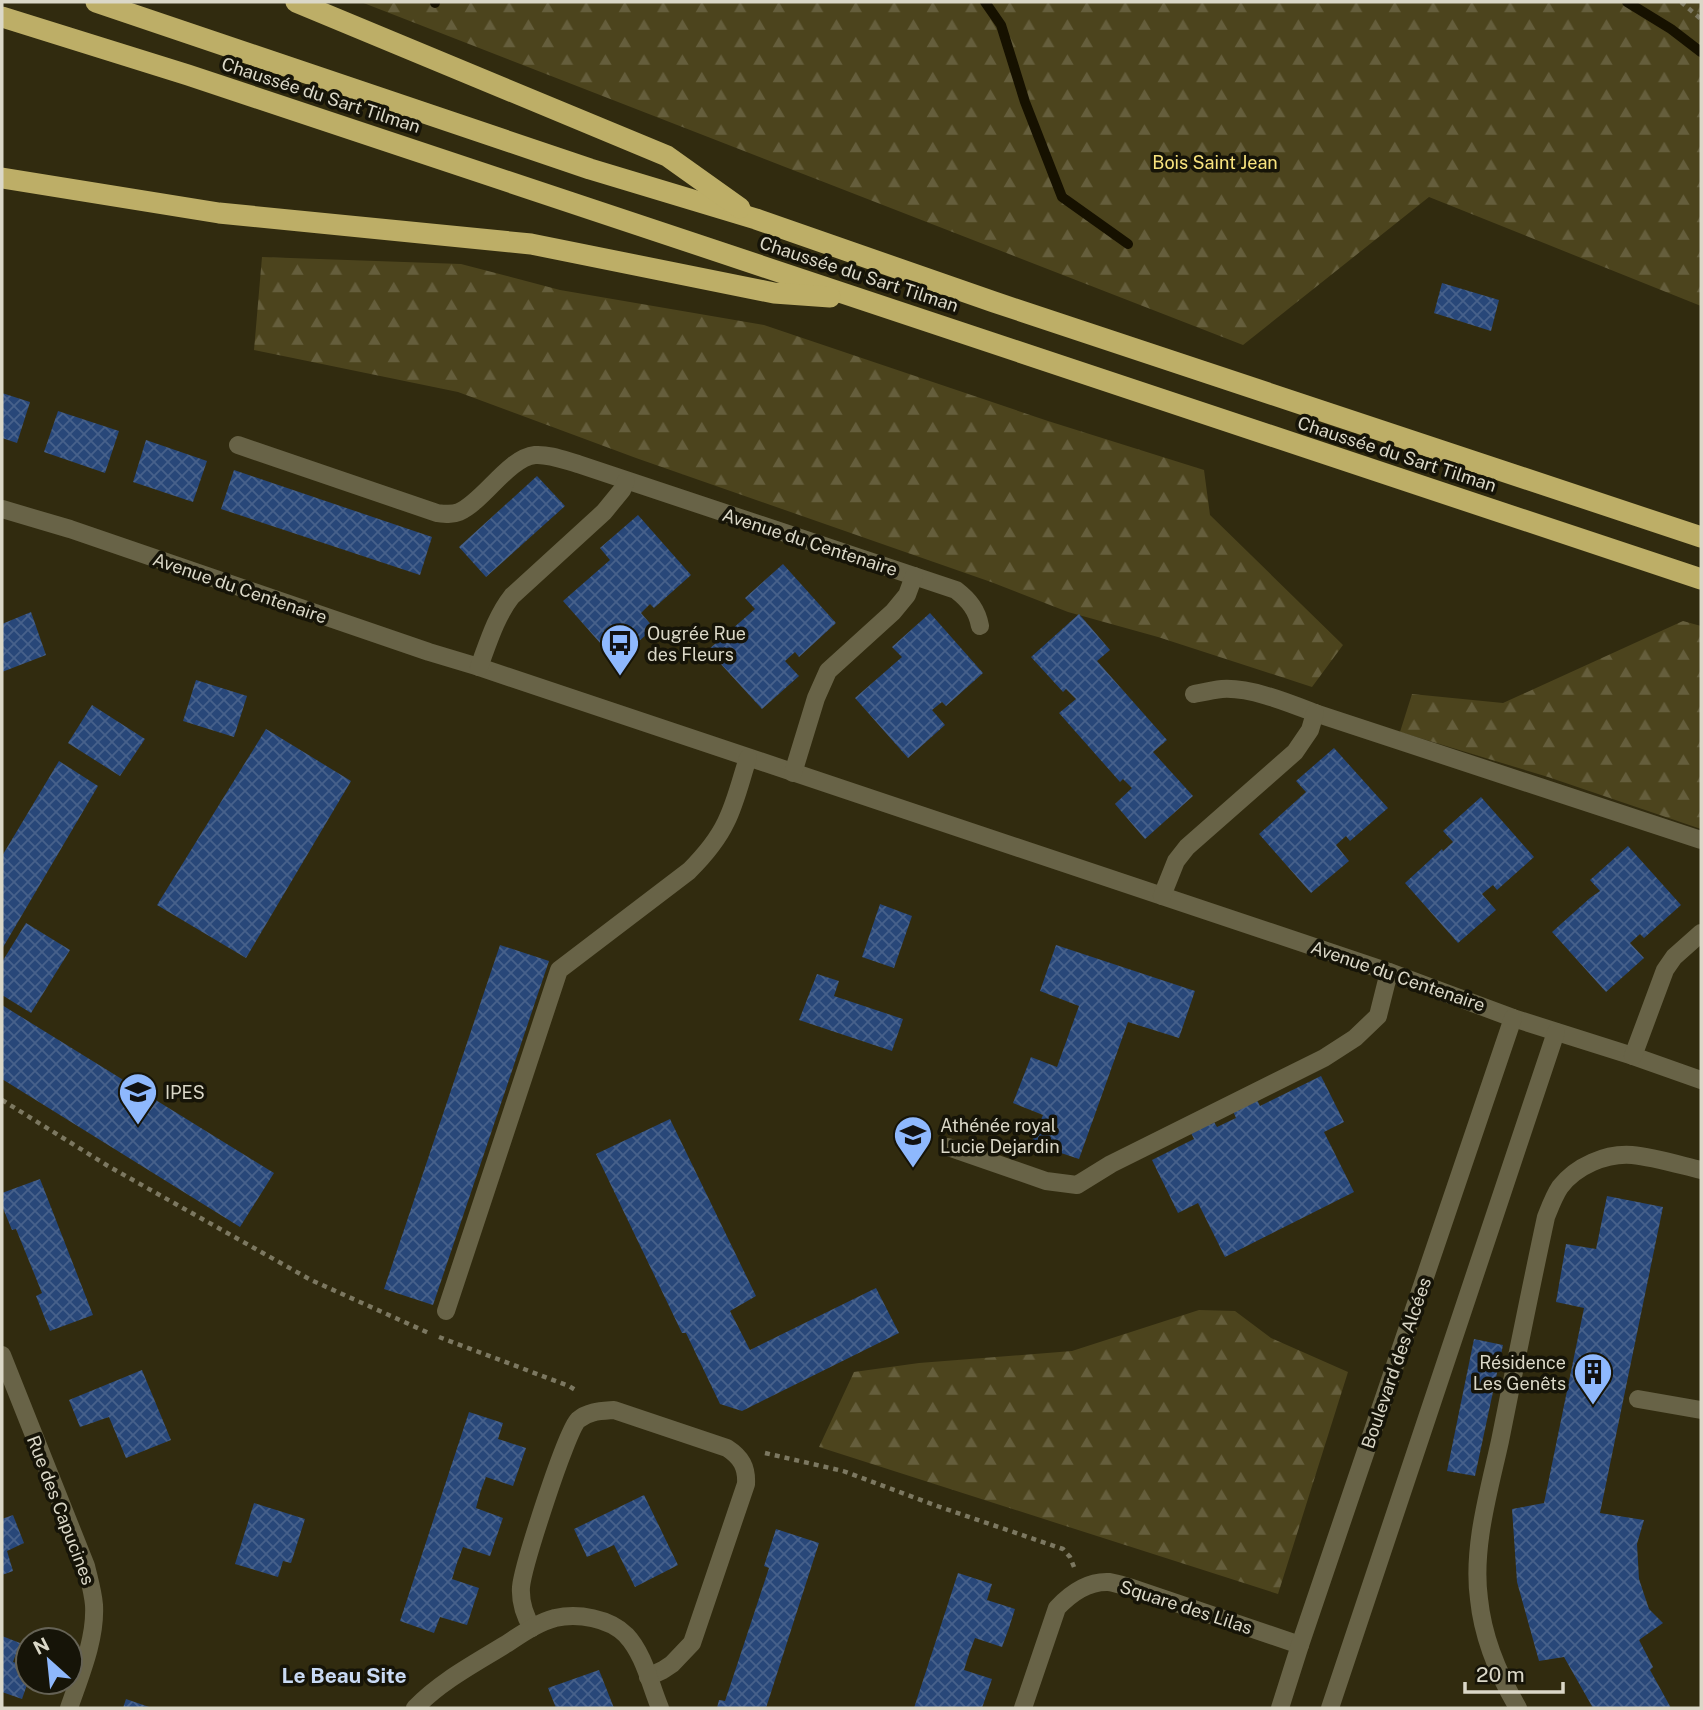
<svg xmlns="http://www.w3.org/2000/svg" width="1703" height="1710" font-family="'Public Sans',sans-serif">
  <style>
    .forest { fill: url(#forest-firs) }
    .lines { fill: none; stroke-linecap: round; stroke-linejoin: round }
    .stream { stroke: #161100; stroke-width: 10 }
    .building { fill: url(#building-cross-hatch) }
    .path { stroke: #7c7861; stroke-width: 4.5; stroke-dasharray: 5 5; stroke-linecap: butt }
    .minor { stroke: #686347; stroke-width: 18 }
    .highway { stroke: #bdae67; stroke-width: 21 }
    .labels { text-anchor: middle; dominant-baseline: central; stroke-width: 7; stroke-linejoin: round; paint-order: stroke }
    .street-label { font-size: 18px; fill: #dbd8c8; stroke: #161408 }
    .park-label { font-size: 18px; fill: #f8e37e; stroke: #161408 }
    .poi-label { font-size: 18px; fill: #dbd8c8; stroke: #161408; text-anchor: start }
    .quarter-label { font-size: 21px; font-weight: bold; fill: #c9daf4; stroke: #161408 }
  </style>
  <defs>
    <pattern id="forest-firs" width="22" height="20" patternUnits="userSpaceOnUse" patternTransform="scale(1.75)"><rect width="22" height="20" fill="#4c441d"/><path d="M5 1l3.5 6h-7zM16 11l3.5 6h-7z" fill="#655e3c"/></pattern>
    <pattern id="building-cross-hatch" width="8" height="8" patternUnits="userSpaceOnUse" patternTransform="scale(1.75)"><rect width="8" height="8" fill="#284779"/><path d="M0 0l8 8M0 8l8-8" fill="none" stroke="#47618b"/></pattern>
  </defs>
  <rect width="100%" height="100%" fill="#312b0f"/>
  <g class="forest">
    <polygon points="361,2 1701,2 1701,306 1429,197 1243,345"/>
    <polygon points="262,257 461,264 560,290 764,325 1048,421 1204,470 1210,515 1343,645 1312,687 1158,637 1068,612 991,582 636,458 458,392 254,350"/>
    <polygon points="1683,621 1701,626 1701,829 1548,777 1400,732 1412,694 1503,703"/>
    <polygon points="1199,1310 1235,1311 1271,1338 1348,1372 1278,1594 819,1447 854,1372 919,1363 1072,1351"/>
  </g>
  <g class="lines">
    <g class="stream">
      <polyline points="435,2 435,3"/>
      <polyline points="985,2 1001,25 1025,102 1062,197 1128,244"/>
      <polyline points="1627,2 1671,29 1701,52"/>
    </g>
  </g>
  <g class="building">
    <polygon points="1442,283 1499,300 1491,331 1434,313"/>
    <polygon points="2,393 30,402 17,443 2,438"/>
    <polygon points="58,411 119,431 105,473 44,452"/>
    <polygon points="146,440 207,461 193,502 133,482"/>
    <polygon points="234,470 432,537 420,575 221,509"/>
    <polygon points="537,476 565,506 486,577 459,547"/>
    <polygon points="638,515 691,575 654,608 650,604 641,613 654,628 616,661 563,601 610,560 600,548"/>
    <polygon points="783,564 836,623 799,657 795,652 785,661 799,676 762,709 708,650 755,609 745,598"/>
    <polygon points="31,612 46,655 2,672 2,624"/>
    <polygon points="930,613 983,673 946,706 942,702 932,710 945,725 908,758 855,698 902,657 892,647"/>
    <polygon points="1079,614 1110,650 1097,661 1167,740 1153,752 1193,796 1145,839 1115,804 1132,788 1123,779 1120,782 1059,713 1076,699 1066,689 1063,692 1031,657"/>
    <polygon points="196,680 247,696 234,737 183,721"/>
    <polygon points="92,705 145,739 120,776 68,743"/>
    <polygon points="266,729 351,781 246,958 157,905"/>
    <polygon points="1334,748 1388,808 1350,841 1346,836 1336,845 1349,861 1311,893 1259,834 1306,792 1296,781"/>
    <polygon points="59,761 98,786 2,949 2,856"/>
    <polygon points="1481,797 1534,857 1497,890 1493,885 1482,894 1496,910 1458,943 1405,883 1442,849 1443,851 1453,842 1443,831"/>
    <polygon points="1628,846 1681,905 1644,938 1640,934 1630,943 1644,958 1606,992 1552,932 1590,898 1600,891 1590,880"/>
    <polygon points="880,904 912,916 894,968 862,957"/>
    <polygon points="26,923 70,950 31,1013 2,995 2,962"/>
    <polygon points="500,945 549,961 433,1305 384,1289"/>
    <polygon points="1056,945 1195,991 1179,1038 1128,1022 1079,1159 1031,1143 1043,1115 1013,1103 1031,1057 1057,1067 1079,1006 1040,991"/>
    <polygon points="817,974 839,981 834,996 903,1019 892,1051 799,1020"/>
    <polygon points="2,1005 274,1173 240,1227 2,1079"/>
    <polygon points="1321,1076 1344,1122 1324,1132 1354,1192 1225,1257 1198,1203 1178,1213 1152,1160 1194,1139 1190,1131 1213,1120 1217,1127 1236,1118 1232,1109 1256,1098 1260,1106"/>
    <polygon points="670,1119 756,1296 730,1311 750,1350 876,1288 899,1333 742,1411 720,1404 686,1333 682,1333 596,1154"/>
    <polygon points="40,1179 93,1315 50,1331 36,1296 42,1293 16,1229 12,1230 2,1206 2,1193"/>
    <polygon points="1607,1196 1663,1207 1600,1513 1644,1520 1637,1544 1639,1579 1649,1609 1663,1623 1639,1640 1653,1667 1650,1670 1671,1708 1593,1708 1564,1657 1539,1661 1517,1582 1512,1509 1544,1503 1584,1308 1556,1302 1566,1244 1596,1249"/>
    <polygon points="1474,1339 1503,1345 1475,1476 1447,1471"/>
    <polygon points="142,1370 171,1440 126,1458 109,1417 80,1427 69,1400"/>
    <polygon points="469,1412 503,1423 498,1439 526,1448 513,1486 486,1477 480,1493 476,1508 503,1518 490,1556 463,1547 457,1563 452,1579 479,1588 467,1625 440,1617 434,1633 400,1621"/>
    <polygon points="644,1495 678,1565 635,1587 614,1545 587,1557 574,1529"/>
    <polygon points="254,1503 305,1519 291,1563 283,1561 278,1577 235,1564"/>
    <polygon points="13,1515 24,1543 7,1551 13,1571 2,1575 2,1519"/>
    <polygon points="776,1529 819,1543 766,1708 717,1708 719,1700 725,1701 736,1668 769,1568 764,1566"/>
    <polygon points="958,1573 992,1584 987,1600 1015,1609 1009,1628 1002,1647 975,1638 969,1654 964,1670 992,1679 982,1708 914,1708"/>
    <polygon points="2,1636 20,1643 13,1662 28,1667 28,1682 22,1699 2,1692"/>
    <polygon points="599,1670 614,1708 556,1708 548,1688"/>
    <polygon points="126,1699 152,1708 123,1708"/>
  </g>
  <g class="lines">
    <g class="path">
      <polyline points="1681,2 1701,19"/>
      <polyline points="2,1100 108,1166 311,1280 431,1334"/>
      <polyline points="439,1337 569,1386 577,1391"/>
      <polyline points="765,1453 843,1471 940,1507 1063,1549 1070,1557 1074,1567"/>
    </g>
    <g class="minor">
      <path d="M238 445 437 513C445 514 452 515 459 512 484 501 508 458 535 455 549 454 564 460 578 464L956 590C969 600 977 610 980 626"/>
      <polyline points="2,509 70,529 429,652 479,667 1389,972 1513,1018 1633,1056 1701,1080"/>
      <path d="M479 667C488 643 496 616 512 596L604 512 622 490 626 481"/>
      <path d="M1194 694C1204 692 1213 690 1222 689 1250 687 1289 703 1315 713L1701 840"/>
      <polyline points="793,773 816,698 828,671 893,612 907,595 914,576"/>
      <polyline points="1162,896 1176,861 1187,847 1295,752 1310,730 1315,713"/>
      <polyline points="1633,1056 1665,970 1674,957 1701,933"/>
      <polyline points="948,1147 1046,1181 1077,1185 1111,1164 1324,1058 1355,1038 1378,1016 1389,972"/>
      <path d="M446 1311 559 970 689 871C704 856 717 841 726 822 736 802 741 779 748 758"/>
      <path d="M2 1355 86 1566C89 1579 93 1592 94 1605 96 1639 80 1676 69 1708"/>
      <polyline points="1638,1399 1701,1410"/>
      <path d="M532 1628C525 1616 520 1602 521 1587 523 1566 566 1432 578 1420 588 1411 601 1411 614 1410L727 1448C741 1457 747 1467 746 1484L692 1643 672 1664 663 1670 648 1677"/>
      <path d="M415 1708C440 1682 472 1665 503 1646 519 1636 536 1623 555 1618 578 1613 609 1618 626 1635 644 1654 650 1684 660 1708"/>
      <path d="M1023 1708 1057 1608C1070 1594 1088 1581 1109 1582 1116 1583 1125 1586 1132 1588L1300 1645"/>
      <polyline points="1280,1708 1300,1645 1513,1018"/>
      <polyline points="1330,1708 1556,1032"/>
      <path d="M1518 1708C1498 1674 1483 1639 1479 1599 1472 1548 1489 1491 1500 1441 1515 1366 1530 1291 1546 1217 1550 1207 1554 1196 1560 1187 1576 1166 1606 1153 1632 1155 1653 1157 1680 1165 1701 1170"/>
    </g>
    <g class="highway">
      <polyline points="96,2 590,169 756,219 994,302 1701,537"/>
      <polyline points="296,2 667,156 740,208"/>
      <polyline points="2,17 188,75 1701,579"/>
      <polyline points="2,178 219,213 531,244 774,293 830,297"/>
    </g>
  </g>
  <defs>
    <g id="bus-pin" transform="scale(2.0125)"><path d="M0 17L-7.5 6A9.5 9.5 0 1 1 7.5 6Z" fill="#8eb8fd" stroke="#161408"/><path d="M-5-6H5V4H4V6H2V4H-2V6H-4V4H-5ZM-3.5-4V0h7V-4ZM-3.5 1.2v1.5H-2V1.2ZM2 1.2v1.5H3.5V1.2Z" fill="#111"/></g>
    <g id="school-pin" transform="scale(2.0125)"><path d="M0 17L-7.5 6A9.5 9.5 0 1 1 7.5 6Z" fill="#8eb8fd" stroke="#161408"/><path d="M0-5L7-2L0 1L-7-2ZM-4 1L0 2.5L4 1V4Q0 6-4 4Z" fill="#111"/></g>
    <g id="building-pin" transform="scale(2.0125)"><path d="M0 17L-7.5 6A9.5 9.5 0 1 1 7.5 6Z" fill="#8eb8fd" stroke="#161408"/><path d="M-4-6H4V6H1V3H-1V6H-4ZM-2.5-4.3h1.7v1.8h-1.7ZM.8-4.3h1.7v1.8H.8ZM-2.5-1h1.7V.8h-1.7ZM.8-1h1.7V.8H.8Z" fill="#111"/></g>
  </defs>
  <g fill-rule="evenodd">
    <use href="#bus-pin" x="620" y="643"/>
    <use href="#school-pin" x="138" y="1092"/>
    <use href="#school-pin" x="913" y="1135"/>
    <use href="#building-pin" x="1593" y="1372"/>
  </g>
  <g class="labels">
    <g class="street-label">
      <text transform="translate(321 95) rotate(18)">Chaussée du Sart Tilman</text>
      <text transform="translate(859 274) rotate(18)">Chaussée du Sart Tilman</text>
      <text transform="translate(1397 454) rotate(18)">Chaussée du Sart Tilman</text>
      <text transform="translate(810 542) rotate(18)">Avenue du Centenaire</text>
      <text transform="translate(240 588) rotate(19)">Avenue du Centenaire</text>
      <text transform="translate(1398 976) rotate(19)">Avenue du Centenaire</text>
      <text transform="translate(1396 1363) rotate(-71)">Boulevard des Alcées</text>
      <text transform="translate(61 1510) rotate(69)">Rue des Capucines</text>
      <text transform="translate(1186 1607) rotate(18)">Square des Lilas</text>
    </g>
    <g class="park-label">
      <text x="1215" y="162">Bois Saint Jean</text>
    </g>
    <g class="poi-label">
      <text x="647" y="633">Ougrée Rue<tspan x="647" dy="21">des Fleurs</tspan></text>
      <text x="165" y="1092">IPES</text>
      <text x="940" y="1125">Athénée royal<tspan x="940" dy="21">Lucie Dejardin</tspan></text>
      <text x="1566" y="1362" text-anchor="end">Résidence<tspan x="1566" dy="21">Les Genêts</tspan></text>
    </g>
    <g class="quarter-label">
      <text x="344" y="1675">Le Beau Site</text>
    </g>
  </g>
  <rect width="1703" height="1710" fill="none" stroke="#dbd8c8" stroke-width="7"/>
  <g transform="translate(49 1661) rotate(333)"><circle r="33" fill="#161408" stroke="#656255" stroke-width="2"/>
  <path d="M0-5L12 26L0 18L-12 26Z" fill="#8eb8fd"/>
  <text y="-10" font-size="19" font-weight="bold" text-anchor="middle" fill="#dbd8c8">N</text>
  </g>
  <path d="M1465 1682v10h98v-10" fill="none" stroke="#dbd8c8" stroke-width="3.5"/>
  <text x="1476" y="1682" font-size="21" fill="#dbd8c8" stroke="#161408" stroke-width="5" paint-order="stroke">20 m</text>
</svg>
